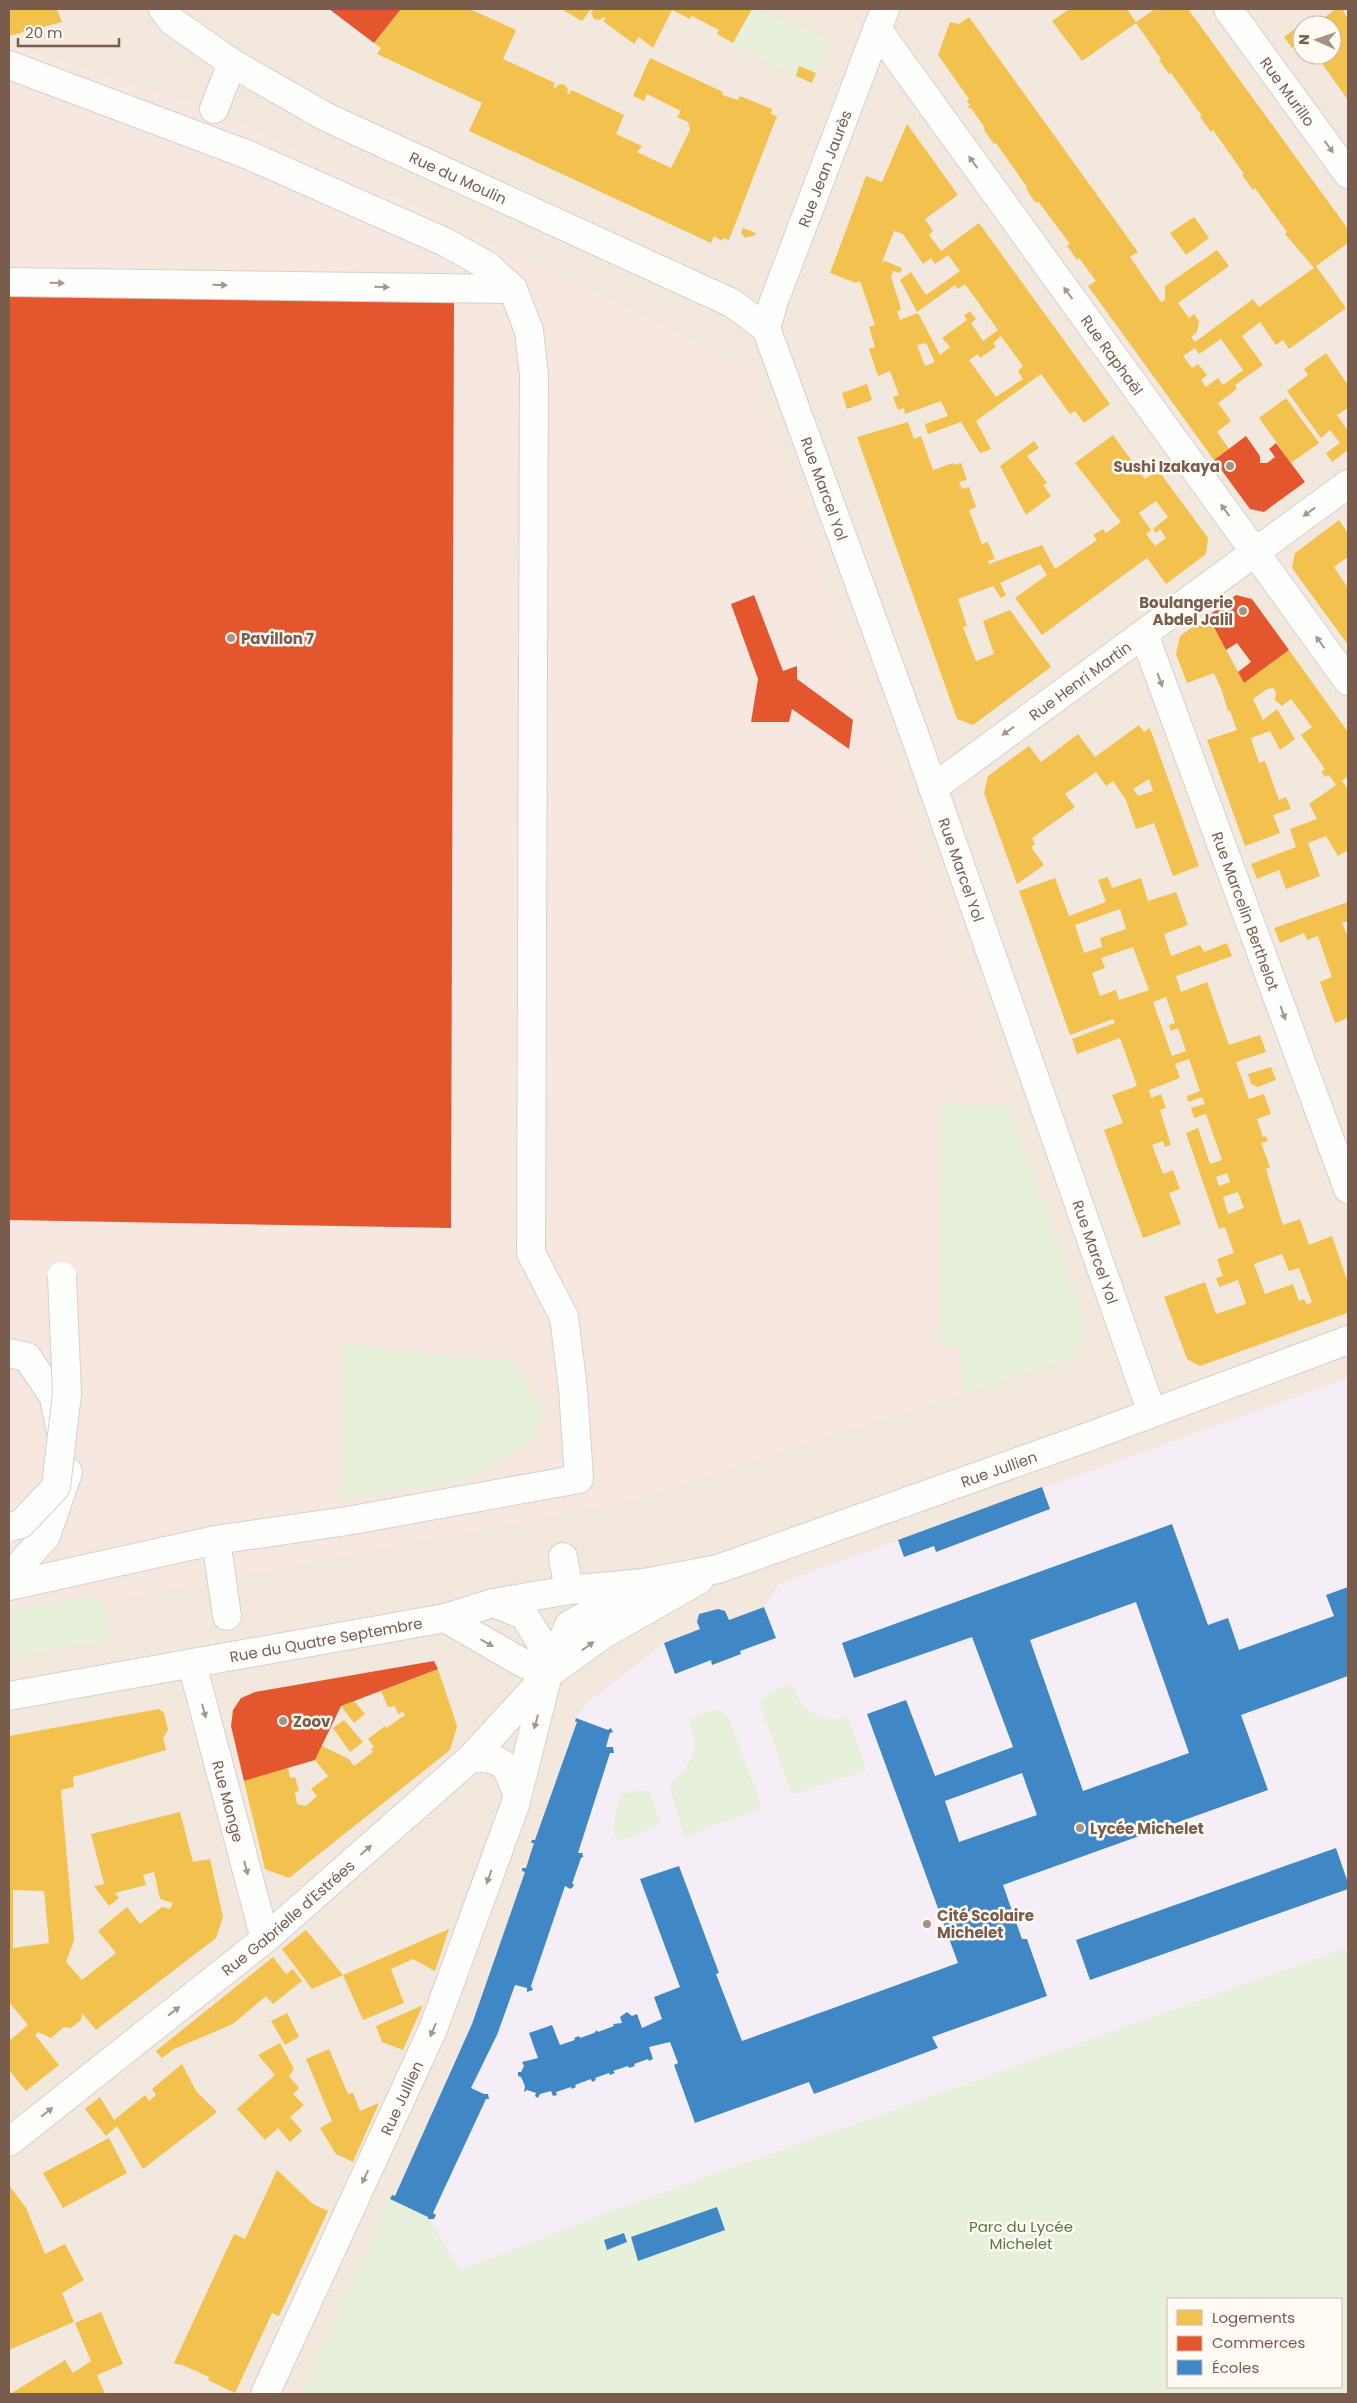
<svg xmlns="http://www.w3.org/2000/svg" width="1357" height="2403" font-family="Poppins,sans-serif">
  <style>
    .residential { fill: #f2e8de; fill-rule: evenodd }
    .commercial { fill: #f6e8e1 }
    .education { fill: #f6eef6; fill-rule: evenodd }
    .green { fill: #e7f0db; fill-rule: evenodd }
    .homes { fill: #f2c14e; fill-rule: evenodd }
    .shops { fill: #e4572e }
    .schools { fill: #3f88c5; fill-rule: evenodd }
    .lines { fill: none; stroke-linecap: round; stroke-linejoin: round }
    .minor-casing { stroke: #d7d1cb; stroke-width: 30 }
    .minor { stroke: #fefefd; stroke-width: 28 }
    .minor-bridge-casing { stroke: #d7d1cb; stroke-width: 30; stroke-linecap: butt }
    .minor-bridge { stroke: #fefefd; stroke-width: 28 }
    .oneway { fill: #a8958b }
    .poi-dot { fill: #a69286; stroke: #fffaf3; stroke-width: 2 }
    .labels { text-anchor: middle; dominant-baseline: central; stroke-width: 5; stroke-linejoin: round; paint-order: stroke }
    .street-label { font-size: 15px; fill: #7a5c4d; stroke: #fffaf3 }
    .poi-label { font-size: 15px; font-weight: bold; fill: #7a5c4d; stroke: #fffaf3; text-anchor: start }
    .park-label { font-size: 15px; fill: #537a41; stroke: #fffaf3 }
  </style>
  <rect width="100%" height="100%" fill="#f9f5f0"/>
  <path class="residential" d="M9 9H1348V2394H9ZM1302 25H1332V55H1302ZM1168 2299H1341V2387H1168Z"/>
  <polygon class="commercial" points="9,43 199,105 271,137 648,318 749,371 1086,1326 1072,1358 630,1501 104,1602 83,1621 9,1633"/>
  <path class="education" d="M1348 1378V2394H301L390 2199 395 2196 448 2081 446 2079 472 2024 525 1873 522 1871V1868H526L534 1844 531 1843 532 1840H535L577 1722 575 1721 576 1718 586 1704 664 1643 699 1629 697 1622 699 1614 718 1609 725 1611 729 1619 764 1607 780 1583ZM1168 2299H1341V2387H1168Z"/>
  <g class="green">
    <polygon points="752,9 830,38 816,73 800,66 796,76 733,43"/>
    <polygon points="942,1104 1008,1106 1086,1326 1072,1358 964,1393 960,1347 939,1347"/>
    <polygon points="343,1343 434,1355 512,1361 537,1398 544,1415 535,1439 465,1481 341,1500"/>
    <polygon points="90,1596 104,1602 107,1640 9,1657 9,1610"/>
    <path d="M791 1684C803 1710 817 1725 848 1717L867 1770 792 1795 760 1705C765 1691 778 1689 791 1684Z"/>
    <polygon points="713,1710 719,1710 729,1718 762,1808 684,1837 670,1787 692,1758 695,1744 689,1719"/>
    <polygon points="649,1790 661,1824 622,1841 613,1835 616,1810 621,1796 624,1793"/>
    <path d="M1348 1947V2394H301L390 2199 428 2217 461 2270 614 2210ZM1168 2299H1341V2387H1168Z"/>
  </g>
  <g class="homes">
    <polygon points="9,9 57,9 62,22 9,36"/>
    <polygon points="401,9 470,9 516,30 503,59 555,83 553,87 555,88 560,84 565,85 568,89 567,93 569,94 572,90 624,115 616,134 642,146 637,152 671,168 690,130 688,122 677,117 681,111 647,94 644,101 633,96 650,58 723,92 722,95 738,100 740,96 772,109 771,114 777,116 729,240 723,238 722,241 714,236 711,243 469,131 482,103 377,54 381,48 374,43"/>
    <polygon points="561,9 591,9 582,21"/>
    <polygon points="594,9 752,9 733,43 717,34 719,30 692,16 690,19 672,10 653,48 639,37 634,44 603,21 606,18 604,17 599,20 594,19 591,13"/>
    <path d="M1069 9H1127L1136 22 1155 9H1188L1348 229V243L1316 266 1346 308 1289 349 1283 340 1276 345 1260 322 1242 336 1263 365 1235 385 1237 389 1218 403 1231 421 1217 432 1229 449 1214 460 1088 286 1096 281 1079 258 1077 260 1067 246 1070 244 1038 201 1036 203 1030 195 1026 188 1027 187 996 143 994 144 984 130 985 128 971 108H967L970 105 967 101 969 99 938 55 950 22 959 24 969 17 1138 252 1130 257 1161 302 1165 300V286L1217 250 1229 266 1178 303 1189 318 1194 314 1199 321 1197 332 1191 337 1195 342 1253 299 1259 307 1314 268 1285 234 1287 232 1255 188 1253 190 1242 175 1244 174 1213 130 1211 132 1200 117 1202 116 1171 73 1169 74 1159 60 1161 59 1136 23 1082 61 1052 21ZM1221 339 1243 370 1223 385 1218 378 1206 387 1201 380 1207 375 1198 364 1192 368 1183 356 1195 348 1199 354Z"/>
    <polygon points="1331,9 1346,9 1343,11 1348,19 1348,100 1316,55 1332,55 1332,25 1314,25 1333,11"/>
    <polygon points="1307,20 1311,25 1302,25 1302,41 1292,48 1284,37"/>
    <polygon points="799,66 816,73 812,83 796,76"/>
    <path d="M907 124 958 195 925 219 933 231 929 235 941 251 979 223 1110 404 1084 423 1075 411 1070 414 1041 374 976 421 991 449 980 453 961 422 928 434 925 424 948 416 941 401 905 414 904 408 898 410 893 397 899 395 890 371 878 376 869 349 875 347 869 327 875 325 860 281 856 283 830 273 866 176 882 182ZM894 231 903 234 923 264 931 258 935 264 948 255 960 271 926 295 911 272 900 280 917 312 955 285 958 289 965 284 998 330 983 341 971 323 976 319 970 311 964 315 967 320 942 338 950 347 940 355 918 313 900 320 897 311 901 310 900 305 891 277 893 271 900 273 902 268 885 261 882 262ZM1001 336 1023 366 1018 371 1023 379 996 397 969 360 978 354 980 358 996 347 993 343ZM926 343 935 362 925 366 917 345Z"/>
    <polygon points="1194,217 1209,238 1186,255 1170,233"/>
    <polygon points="743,228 756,233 755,235 745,238 741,233"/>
    <polygon points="1326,353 1348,385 1348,408 1337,415 1348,431 1348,450 1332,462 1326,453 1340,443 1330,430 1321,438 1287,391 1308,375 1304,369"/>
    <polygon points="867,384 872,400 847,409 842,393"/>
    <polygon points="1286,398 1319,443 1291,463 1259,418"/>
    <path d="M908 422 914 439 921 436 933 470 953 463 954 465 961 463 967 480 959 482 962 489 969 487 976 507 969 510 982 544 988 542 995 559 988 561 989 564 1042 545 1055 569 1097 540 1093 535 1103 529 1106 533 1121 522 1075 463 1113 435 1145 479 1158 470 1208 538 1206 554 1166 584 1147 558 1042 635 1015 598 1047 575 1040 564 1000 583 1006 595 1001 598 993 586 958 599 967 626 963 627 976 661 994 654 983 621 1010 610 1051 667 973 725 957 719 857 437ZM1156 501 1168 517 1153 529 1156 533 1160 529 1166 538 1155 546 1146 534 1151 530 1139 513Z"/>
    <polygon points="1034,441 1039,448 1027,456 1047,483 1043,485 1051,496 1026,515 1000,466"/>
    <polygon points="1339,520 1348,533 1348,557 1334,567 1348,588 1348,645 1292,568 1295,553"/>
    <polygon points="1208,616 1244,683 1289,650 1348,732 1348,776 1342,781 1348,789 1348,850 1338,856 1326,836 1308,843 1320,876 1286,889 1279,870 1257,879 1251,864 1296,847 1290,829 1317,819 1309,804 1336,785 1329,775 1325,777 1321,772 1325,769 1301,735 1312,727 1291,699 1282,706 1275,700 1276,692 1273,688 1267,689 1253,699 1263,720 1277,709 1295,739 1280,750 1270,731 1251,738 1259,763 1265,761 1279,800 1286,797 1291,809 1273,815 1280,833 1245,846 1207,740 1237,730 1230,711 1228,711 1222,691 1214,673 1187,683 1176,654 1180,636"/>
    <path d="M1139 725 1144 732 1150 728 1199 866 1173 876 1154 823 1136 829 1126 800 1113 781 1106 786 1096 772 1065 794 1075 807 1032 838 1035 844 1031 847 1044 865 1017 884 984 793 988 776 1029 746 1041 762 1078 734 1095 757ZM1149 779 1153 791 1138 796 1133 789Z"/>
    <path d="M1108 877 1112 888 1141 878 1148 901 1176 892 1188 925 1164 934 1171 956 1200 945 1204 952 1227 943 1232 956 1176 976 1181 992 1207 982 1229 1045 1260 1035 1266 1052 1236 1062 1249 1099 1264 1094 1271 1114 1257 1119 1263 1137 1266 1136 1268 1141 1261 1143 1270 1167 1266 1169 1280 1216 1283 1225 1300 1219 1309 1245 1332 1236 1348 1283 1347 1313 1200 1366 1187 1359 1164 1297 1205 1282 1216 1314 1246 1304 1238 1280 1219 1287 1216 1278 1223 1276 1217 1259 1234 1253 1225 1227 1219 1229 1186 1133 1198 1128 1210 1164 1222 1160 1206 1114 1194 1118 1191 1108 1205 1104 1202 1097 1188 1102 1187 1096 1200 1091 1189 1059 1175 1064 1180 1078 1149 1090 1151 1098 1161 1094 1166 1108 1160 1110 1171 1145 1165 1147 1163 1141 1152 1145 1163 1174 1173 1170 1180 1189 1169 1193 1181 1224 1143 1238 1104 1130 1123 1123 1112 1095 1137 1086 1120 1038 1077 1054 1072 1039 1115 1023 1113 1019 1070 1035 1019 891 1055 878 1069 916 1106 902 1098 880ZM1120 909 1126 929 1100 938 1102 947 1084 953 1075 925ZM1133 947 1149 990 1119 1000 1116 990 1100 996 1092 973 1105 968 1101 958ZM1166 997 1175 1023 1169 1025 1171 1031 1178 1028 1186 1051 1172 1056 1153 1002ZM1227 1173 1230 1182 1219 1186 1216 1177ZM1238 1192 1244 1208 1228 1214 1223 1197ZM1282 1254 1289 1271 1299 1268 1312 1302 1307 1305 1304 1299 1299 1301 1293 1284 1265 1294 1254 1264Z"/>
    <polygon points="1348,902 1348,921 1342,923 1348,937 1348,1018 1335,1023 1320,982 1332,977 1318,936 1307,940 1304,933 1280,943 1274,928"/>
    <polygon points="1271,1067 1276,1080 1258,1087 1251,1084 1248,1074"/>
    <polygon points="438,1669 457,1726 450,1750 289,1878 265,1869 244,1781 288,1768 290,1778 295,1777 299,1791 295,1792 297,1804 306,1806 317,1796 311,1789 328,1776 315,1760 322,1746 349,1759 354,1766 373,1752 371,1749 374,1747 368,1739 385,1726 386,1728 405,1715 403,1712 398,1714 395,1706 388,1707 381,1691"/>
    <polygon points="354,1701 365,1714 354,1723 341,1706"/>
    <path d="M159 1709 164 1713 168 1730 163 1738 166 1750 73 1777 74 1787 61 1790 74 1940 66 1962 82 1980 116 1953 98 1931 127 1907 140 1924 162 1907 170 1909 173 1903 160 1899 154 1872 143 1875 146 1885 115 1893 119 1898 109 1906 94 1886 104 1884 91 1834 180 1812 193 1862 210 1859 223 1917 216 1938 96 2030 82 2013 81 2020 71 2028 64 2027 51 2038 38 2032 35 2035 59 2065 26 2091 9 2070V2041L28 2025 9 2002V1736ZM13 1890 44 1891 49 1943 13 1948Z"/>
    <polygon points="344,1720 363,1742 350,1752 333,1728"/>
    <polygon points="449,1929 435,1971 413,1959 391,1969 404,2003 363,2020 343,1975"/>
    <polygon points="306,1930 343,1975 312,1989 282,1949"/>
    <polygon points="273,1957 286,1974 293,1969 302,1981 273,2004 266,1996 233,2024 174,2049 162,2058 156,2051"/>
    <polygon points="423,2005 403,2050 382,2042 376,2026"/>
    <polygon points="287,2013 299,2037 285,2045 271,2021"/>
    <polygon points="280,2043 294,2069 289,2076 299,2088 293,2094 304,2105 290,2117 302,2131 290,2142 278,2128 265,2140 237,2109 275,2075 258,2055"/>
    <polygon points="329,2049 348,2094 353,2093 360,2111 379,2103 353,2162 336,2154 320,2128 332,2121 306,2059"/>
    <polygon points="182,2064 196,2091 217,2112 143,2169 117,2126 106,2136 85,2109 100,2097 114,2120 145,2095 149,2101 156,2095 152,2089"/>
    <polygon points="109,2138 127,2173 63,2208 43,2173"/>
    <polygon points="277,2170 313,2204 328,2211 279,2316 272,2313 235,2393 208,2380 209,2377 180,2364 179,2365 174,2363 234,2234 245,2239"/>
    <polygon points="9,2185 26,2208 45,2254 65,2244 84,2280 62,2293 74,2322 9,2350"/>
    <polygon points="101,2312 123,2364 97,2375 105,2394 10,2394 65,2360 73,2373 91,2361 75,2323"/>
  </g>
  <g class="shops">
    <polygon points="329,9 401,9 374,43"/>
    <polygon points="9,295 454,301 451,1228 9,1220"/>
    <polygon points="1246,436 1260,456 1260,463 1267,463 1275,457 1269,449 1276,443 1305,482 1264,512 1250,509 1214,460"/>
    <polygon points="754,595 783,671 797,666 797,679 853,720 849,749 792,709 789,722 751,722 758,679 731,604"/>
    <polygon points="1236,595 1252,599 1289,650 1244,683 1238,672 1251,662 1237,643 1226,650 1208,616"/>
    <polygon points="434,1661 438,1669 341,1706 315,1760 244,1781 231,1726 233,1710 241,1698 255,1692"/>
  </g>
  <g class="schools">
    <polygon points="1042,1487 1050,1509 936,1552 934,1546 904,1557 898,1540"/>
    <path d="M1172 1524 1208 1625 1228 1618 1239 1650 1334 1616 1326 1595 1348 1587V1676L1241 1715 1268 1790 1003 1885 1022 1939H1027L1047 1996 932 2037 938 2048 814 2094 809 2082 695 2123 674 2065 678 2063 670 2042 649 2047 653 2059 649 2061 648 2059 634 2064 635 2066 629 2068 628 2066 613 2071 615 2073 610 2075 609 2073 595 2078 596 2080 592 2082 591 2079 575 2085 576 2087 572 2089 571 2087 556 2092 557 2095 553 2096 551 2091 540 2094 538 2098 535 2096 536 2093 527 2090 524 2092 525 2086 521 2077 518 2076V2072H521L524 2066 522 2062 538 2058 529 2033 552 2025 560 2045 575 2040 574 2038 579 2036 580 2038 594 2033 597 2030 598 2032 614 2026 613 2024 622 2023 620 2017 627 2012 632 2016 637 2014 642 2028 662 2019 654 1997 680 1987 640 1879 679 1866 719 1973 716 1974 742 2041 958 1963 867 1714 906 1700 935 1776 1013 1747 972 1637 854 1678 842 1643ZM1136 1602 1189 1753 1083 1791 1030 1640ZM1022 1773 1037 1815 959 1842 945 1801Z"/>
    <polygon points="764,1607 776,1638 740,1651 741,1654 712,1665 711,1660 675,1674 664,1643 700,1629 697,1622 699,1614 718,1609 725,1611 729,1620"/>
    <polygon points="576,1718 608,1730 611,1728 613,1732 610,1733 606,1747 613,1747 614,1753 610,1753 578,1853 583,1853 582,1855 584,1856 581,1858 572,1884 574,1884 573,1887 570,1889 565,1886 531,1986 533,1990 527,1992 527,1988 515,1985 497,2035 471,2088 484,2094 488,2094 489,2099 486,2099 433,2213 436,2215 434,2219 428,2219 428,2217 390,2199 392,2195 395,2196 472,2024 525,1872 522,1871 522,1868 526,1868 534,1843 531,1843 532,1840 535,1840 577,1722 575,1721"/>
    <polygon points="1336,1848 1348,1883 1348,1889 1090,1980 1076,1940"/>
    <polygon points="717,2207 725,2230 638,2261 631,2237"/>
    <polygon points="624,2233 627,2242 607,2250 604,2240"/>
  </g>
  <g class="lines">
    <g class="minor-casing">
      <g id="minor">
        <path id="s1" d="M163 9 172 21 232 63 326 117 732 303 766 328"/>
        <path id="s2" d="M1228 9 1348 174"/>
        <path id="s3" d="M877 29 1348 681"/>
        <polyline points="9,65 246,154 445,242 488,266 513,289 529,331 534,375 531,1253 564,1317 573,1389 579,1479 347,1521 216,1540 227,1616"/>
        <polyline points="214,109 232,63"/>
        <polyline points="9,282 513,289"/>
        <path id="s4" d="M766 328 916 739 1152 1413"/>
        <path id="s5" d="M766 328 774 301 885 9"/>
        <path id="s6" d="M1144 634 1348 1189"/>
        <path id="s7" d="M933 788 1348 484"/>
        <polyline points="9,1353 27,1357 54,1397 61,1432"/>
        <polyline points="563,1557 569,1590"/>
        <polyline points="9,1577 46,1536 68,1472"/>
        <polyline points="9,1586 216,1540"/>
        <polyline points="493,1603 524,1615 540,1641 548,1674"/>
        <polyline points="445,1618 521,1662 548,1674"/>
        <path id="s8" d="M192 1664 265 1939"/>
        <path id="s9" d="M9 1696 445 1618 493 1603 569 1590 644 1583 718 1569 1088 1437 1348 1340"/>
        <path d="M472 1757C506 1759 505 1763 517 1793"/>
        <path id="s10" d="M9 2142 265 1939 472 1757 548 1674 604 1634 699 1580"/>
        <path id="s11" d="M265 2394 433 2029 515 1805 548 1674 569 1625 636 1588"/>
      </g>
    </g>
    <use href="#minor" class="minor"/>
    <g class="minor-bridge-casing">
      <polyline id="minor-bridge" points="9,1527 21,1524 56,1487 67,1393 62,1276"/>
    </g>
    <use href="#minor-bridge" class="minor-bridge"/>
  </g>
  <defs><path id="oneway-solid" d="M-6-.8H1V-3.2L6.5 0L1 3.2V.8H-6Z" transform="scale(1.25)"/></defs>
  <g class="oneway">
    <use href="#oneway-solid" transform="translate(1329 147) rotate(54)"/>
    <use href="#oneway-solid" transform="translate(973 162) rotate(-126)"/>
    <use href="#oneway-solid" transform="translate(57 283) rotate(1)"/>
    <use href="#oneway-solid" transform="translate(220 285) rotate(1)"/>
    <use href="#oneway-solid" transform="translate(382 287) rotate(1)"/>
    <use href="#oneway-solid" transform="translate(1068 293) rotate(-126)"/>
    <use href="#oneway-solid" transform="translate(1225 510) rotate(-126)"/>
    <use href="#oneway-solid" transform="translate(1309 512) rotate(144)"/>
    <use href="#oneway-solid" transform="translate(1320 642) rotate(-126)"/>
    <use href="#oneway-solid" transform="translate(1160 680) rotate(70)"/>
    <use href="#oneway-solid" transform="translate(1008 731) rotate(144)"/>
    <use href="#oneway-solid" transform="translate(1283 1013) rotate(70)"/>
    <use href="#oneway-solid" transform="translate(487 1643) rotate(30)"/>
    <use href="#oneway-solid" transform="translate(588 1646) rotate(-36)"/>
    <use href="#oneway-solid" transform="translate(204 1711) rotate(75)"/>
    <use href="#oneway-solid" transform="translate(536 1722) rotate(105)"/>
    <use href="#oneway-solid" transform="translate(366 1850) rotate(-41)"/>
    <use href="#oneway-solid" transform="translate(246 1868) rotate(75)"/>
    <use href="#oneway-solid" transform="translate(489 1877) rotate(110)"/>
    <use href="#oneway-solid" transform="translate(174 2011) rotate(-38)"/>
    <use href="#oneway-solid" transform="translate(433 2030) rotate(113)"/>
    <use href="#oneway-solid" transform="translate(47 2112) rotate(-38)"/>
    <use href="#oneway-solid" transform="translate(365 2177) rotate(115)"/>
  </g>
  <g class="poi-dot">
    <circle cx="1230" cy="466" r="5"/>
    <circle cx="1243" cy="611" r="5"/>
    <circle cx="231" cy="638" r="5"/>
    <circle cx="283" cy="1721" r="5"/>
    <circle cx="1080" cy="1828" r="5"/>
    <circle cx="927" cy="1924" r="5"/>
  </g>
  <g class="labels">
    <g class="street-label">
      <text stroke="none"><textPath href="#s2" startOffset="102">Rue Murillo</textPath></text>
      <text stroke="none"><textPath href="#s5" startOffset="170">Rue Jean Jaurès</textPath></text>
      <text stroke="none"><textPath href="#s1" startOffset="342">Rue du Moulin</textPath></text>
      <text stroke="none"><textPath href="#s3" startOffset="402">Rue Raphaël</textPath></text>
      <text stroke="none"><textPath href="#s4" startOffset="171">Rue Marcel Yol</textPath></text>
      <text stroke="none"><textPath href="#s7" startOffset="182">Rue Henri Martin</textPath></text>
      <text stroke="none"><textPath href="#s4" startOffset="576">Rue Marcel Yol</textPath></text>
      <text stroke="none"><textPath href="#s6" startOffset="295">Rue Marcelin Berthelot</textPath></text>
      <text stroke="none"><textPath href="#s4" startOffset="981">Rue Marcel Yol</textPath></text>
      <text stroke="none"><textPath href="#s9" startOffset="1019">Rue Jullien</textPath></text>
      <text stroke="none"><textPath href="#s9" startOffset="322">Rue du Quatre Septembre</textPath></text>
      <text stroke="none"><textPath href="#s8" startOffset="142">Rue Monge</textPath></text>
      <text stroke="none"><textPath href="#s10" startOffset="358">Rue Gabrielle d'Estrées</textPath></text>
      <text stroke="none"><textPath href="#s11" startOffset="326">Rue Jullien</textPath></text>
    </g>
    <g class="poi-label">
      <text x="1220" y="466" text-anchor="end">Sushi Izakaya</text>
      <text x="1233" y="602" text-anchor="end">Boulangerie<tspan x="1233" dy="17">Abdel Jalil</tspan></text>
      <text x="241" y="638">Pavillon 7</text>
      <text x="293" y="1721">Zoov</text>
      <text x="1090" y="1828">Lycée Michelet</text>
      <text x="937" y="1915">Cité Scolaire<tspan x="937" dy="17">Michelet</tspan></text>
    </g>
    <g class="park-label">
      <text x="1021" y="2226">Parc du Lycée<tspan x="1021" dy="17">Michelet</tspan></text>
    </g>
  </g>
  <rect width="1357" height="2403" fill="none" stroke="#7a5c4d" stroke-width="20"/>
  <rect x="1167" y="2298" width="175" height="90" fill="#fffaf3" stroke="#cabbb1"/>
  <rect x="1177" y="2310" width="25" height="15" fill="#f2c14e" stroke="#cabbb1"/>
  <text x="1212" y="2323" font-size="15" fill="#7a5c4d">Logements</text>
  <rect x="1177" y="2336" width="25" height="15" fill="#e4572e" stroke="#cabbb1"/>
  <text x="1212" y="2348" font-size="15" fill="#7a5c4d">Commerces</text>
  <rect x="1177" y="2360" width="25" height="15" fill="#3f88c5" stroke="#cabbb1"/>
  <text x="1212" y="2373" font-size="15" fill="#7a5c4d">Écoles</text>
  <g transform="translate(1317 40) rotate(272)"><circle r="24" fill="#fffaf3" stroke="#cabbb1"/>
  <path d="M0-4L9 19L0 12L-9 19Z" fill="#a69286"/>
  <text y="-8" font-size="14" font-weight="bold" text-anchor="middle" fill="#7a5c4d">N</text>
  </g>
  <path d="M18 38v8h101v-8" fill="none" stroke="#7a5c4d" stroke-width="2.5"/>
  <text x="25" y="38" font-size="15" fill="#7a5c4d" stroke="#fffaf3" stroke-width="4" paint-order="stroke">20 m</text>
</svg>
